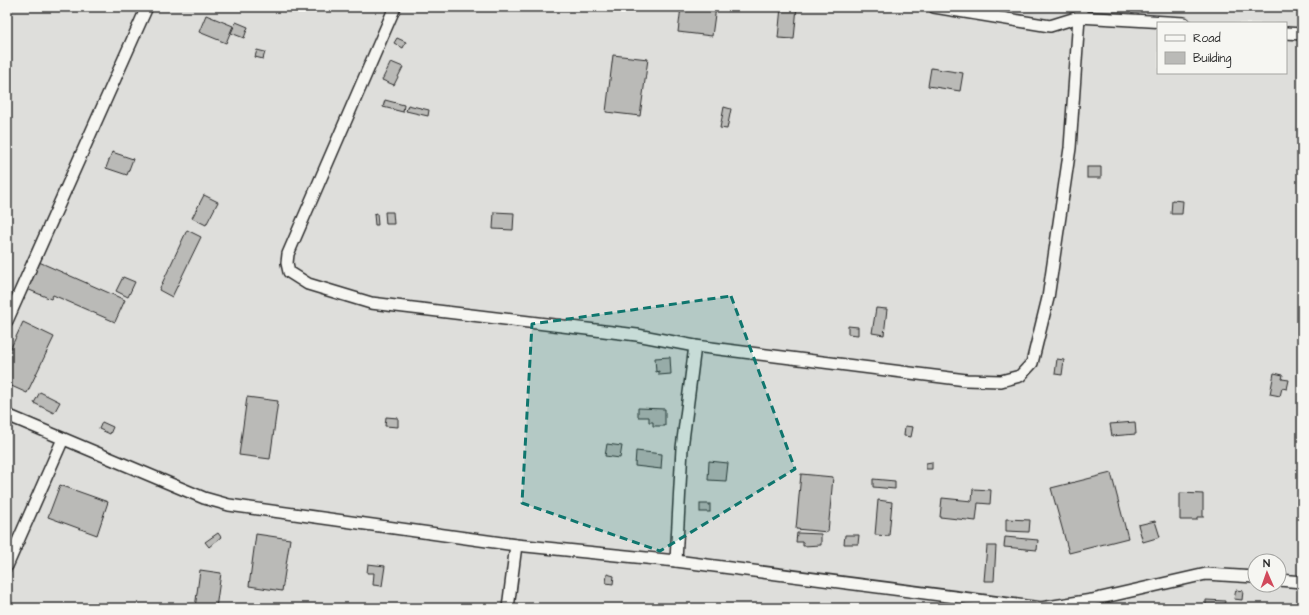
<svg xmlns="http://www.w3.org/2000/svg" width="1309" height="615" font-family="'Architects Daughter',sans-serif">
  <style>
    .built { fill: #dededb; fill-rule: evenodd }
    .building { fill: #babab7; stroke: #2b2b2b }
    .lines { fill: none; stroke-linecap: round; stroke-linejoin: round }
    .minor-casing { stroke: #2b2b2b; stroke-width: 14 }
    .minor { stroke: #f6f6f2; stroke-width: 11 }
    .marked { fill: #0f766e; fill-opacity: 0.2; stroke: #0f766e; stroke-width: 3; stroke-dasharray: 8 5; stroke-linejoin: round }
  </style>
  <rect width="100%" height="100%" fill="#eeeeea"/>
  <filter id="ink" filterUnits="userSpaceOnUse"><feTurbulence type="fractalNoise" baseFrequency=".025" numOctaves="2"/><feDisplacementMap in="SourceGraphic" scale="8" xChannelSelector="R" yChannelSelector="G"/><feConvolveMatrix kernelMatrix="1 2 1 2 8 2 1 2 1" color-interpolation-filters="sRGB"/></filter>
  <g filter="url(#ink)">
    <path class="built" d="M7 7H1302V608H7ZM1158 23H1286V73H1158ZM1255 561H1279V585H1255Z"/>
    <g class="building">
      <polygon points="681,7 716,7 712,36 678,32"/>
      <polygon points="781,7 797,7 794,39 778,38"/>
      <polygon points="206,15 233,26 226,43 199,32"/>
      <polygon points="236,22 248,27 244,38 231,33"/>
      <polygon points="397,38 406,42 403,48 394,43"/>
      <polygon points="257,50 265,52 263,59 255,57"/>
      <polygon points="613,55 648,59 640,116 606,112"/>
      <polygon points="391,62 403,67 394,85 382,80"/>
      <polygon points="931,68 963,73 960,91 928,86"/>
      <polygon points="385,100 404,105 403,112 383,107"/>
      <polygon points="408,105 429,110 428,116 406,111"/>
      <polygon points="724,107 731,109 727,129 720,128"/>
      <polygon points="112,152 133,159 127,175 106,168"/>
      <rect x="1087" y="167" width="14" height="11"/>
      <polygon points="204,195 218,202 206,225 192,218"/>
      <polygon points="1172,200 1183,201 1182,214 1171,214"/>
      <polygon points="385,212 393,212 394,224 386,224"/>
      <polygon points="494,212 514,213 513,230 493,229"/>
      <polygon points="377,213 378,225 375,225 374,214"/>
      <polygon points="187,230 201,237 172,297 159,290"/>
      <polygon points="39,262 125,300 115,322 53,295 51,299 27,289"/>
      <polygon points="123,277 135,282 128,297 116,291"/>
      <polygon points="876,308 887,309 884,335 872,333"/>
      <polygon points="23,322 54,337 27,393 7,384 7,356"/>
      <polygon points="848,326 858,327 858,335 848,334"/>
      <polygon points="670,357 671,374 659,375 659,371 656,372 655,358"/>
      <polygon points="1057,359 1064,360 1062,375 1055,374"/>
      <polygon points="1274,373 1283,375 1282,379 1289,380 1287,389 1282,388 1280,396 1270,394"/>
      <polygon points="40,392 60,402 54,413 34,403"/>
      <polygon points="247,397 278,401 270,459 239,455"/>
      <polygon points="638,408 665,409 665,426 653,426 653,422 649,422 649,417 638,417"/>
      <polygon points="386,417 398,418 398,427 385,426"/>
      <polygon points="102,422 113,427 110,434 99,429"/>
      <polygon points="1135,422 1136,434 1112,436 1110,424"/>
      <polygon points="905,426 913,427 911,437 904,436"/>
      <polygon points="607,444 622,446 620,458 605,456"/>
      <polygon points="636,451 662,454 661,469 635,466"/>
      <polygon points="709,461 728,463 726,481 708,480"/>
      <polygon points="932,462 932,469 926,469 926,463"/>
      <polygon points="1111,473 1128,538 1069,553 1051,488"/>
      <polygon points="801,474 833,477 828,532 796,529"/>
      <polygon points="873,479 895,481 895,489 873,487"/>
      <polygon points="60,485 108,502 97,535 48,517"/>
      <polygon points="973,489 991,490 990,504 978,503 976,521 940,517 942,498 972,501"/>
      <polygon points="1180,493 1203,494 1203,517 1197,517 1197,520 1180,520"/>
      <polygon points="878,500 892,502 889,536 875,535"/>
      <rect x="700" y="504" width="10" height="8"/>
      <polygon points="1006,519 1030,520 1029,532 1006,531"/>
      <polygon points="1155,521 1160,537 1143,542 1138,525"/>
      <polygon points="218,533 221,537 209,547 205,542"/>
      <polygon points="797,533 821,534 821,545 803,546 803,542 796,542"/>
      <polygon points="256,534 290,539 282,591 249,586"/>
      <polygon points="845,535 859,535 858,544 844,544"/>
      <polygon points="1005,537 1038,540 1037,550 1004,547"/>
      <polygon points="987,546 996,546 994,581 984,581"/>
      <polygon points="368,564 385,566 382,586 373,585 374,573 367,573"/>
      <polygon points="200,570 221,573 216,608 195,608"/>
      <polygon points="607,574 614,576 613,584 606,583"/>
      <polygon points="1236,590 1243,591 1242,600 1234,599"/>
      <polygon points="1206,600 1225,601 1224,608 1206,608"/>
    </g>
    <g class="lines">
      <g class="minor-casing">
        <g id="minor">
          <polyline points="395,7 288,254 287,263 289,272 308,284 371,303 637,335 695,346 966,380 1001,381 1020,376 1032,363 1048,298 1070,148 1079,17 1082,7"/>
          <polyline points="934,7 1050,26 1079,17 1184,23"/>
          <polyline points="1286,33 1302,34"/>
          <polyline points="7,321 147,7"/>
          <polyline points="7,415 204,498 229,505 516,545 676,561 1041,608 1092,600 1206,574 1255,577"/>
          <polyline points="676,561 682,448 695,346"/>
          <polyline points="7,566 63,439"/>
          <polyline points="1279,580 1302,582"/>
          <polyline points="508,608 516,545"/>
        </g>
      </g>
      <use href="#minor" class="minor"/>
    </g>
  </g>
  <path class="marked" d="M731 296 795 469 660 551 522 503 532 324Z"/>
  <rect width="1309" height="615" fill="none" stroke="#f6f6f2" stroke-width="24"/>
  <rect x="12" y="12" width="1285" height="591" fill="none" stroke="#2b2b2b" stroke-width="1.5" filter="url(#ink)"/>
  <rect x="1157" y="22" width="130" height="52" fill="#f6f6f2" stroke="#a5a5a2"/>
  <rect x="1165" y="35" width="20" height="6" fill="#f6f6f2" stroke="#a5a5a2"/>
  <text x="1193" y="42" font-size="12" fill="#2b2b2b">Road</text>
  <rect x="1165" y="52" width="20" height="12" fill="#babab7" stroke="#a5a5a2"/>
  <text x="1193" y="62" font-size="12" fill="#2b2b2b">Building</text>
  <g transform="translate(1267 573) rotate(358)"><circle r="19" fill="#f6f6f2" stroke="#a5a5a2"/>
  <path d="M0-3L7 15L0 10L-7 15Z" fill="#d1495b"/>
  <text y="-6" font-size="11" font-weight="bold" text-anchor="middle" fill="#2b2b2b">N</text>
  </g>
</svg>
